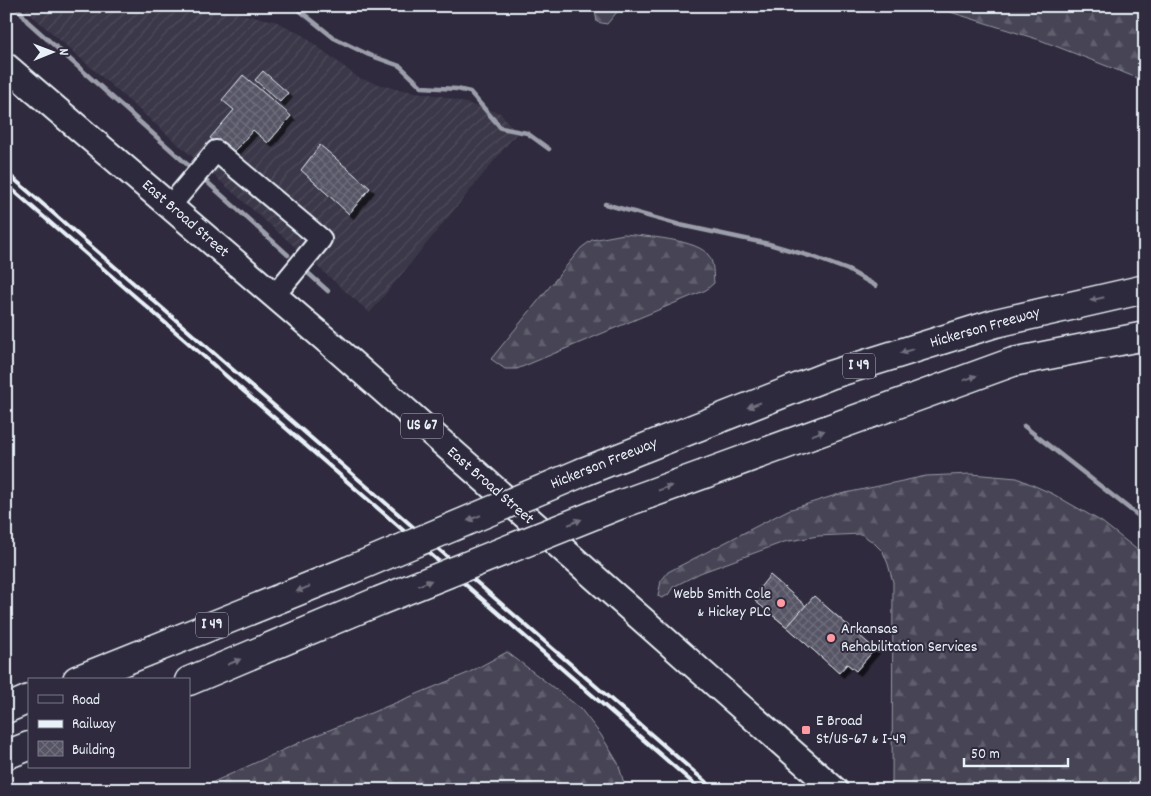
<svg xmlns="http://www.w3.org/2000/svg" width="1151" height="796" font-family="Dekko,sans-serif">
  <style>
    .industrial { fill: url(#industrial-furrows) }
    .forest { fill: url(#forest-firs); stroke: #979aa6 }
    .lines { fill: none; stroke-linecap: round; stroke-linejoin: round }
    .stream { stroke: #9c9fab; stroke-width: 4.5 }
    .building { fill: url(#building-cross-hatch); stroke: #e8f1f8; filter: url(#shadow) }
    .minor-casing { stroke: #e8f1f8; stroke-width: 24 }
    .major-casing { stroke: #e8f1f8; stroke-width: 29 }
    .highway-casing { stroke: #e8f1f8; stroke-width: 31 }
    .minor { stroke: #2f2a3d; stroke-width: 20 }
    .major { stroke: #2f2a3d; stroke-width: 25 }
    .highway { stroke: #2f2a3d; stroke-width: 28 }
    .rail { stroke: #e8f1f8; stroke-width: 4 }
    .highway-bridge-casing { stroke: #e8f1f8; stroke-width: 31; stroke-linecap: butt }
    .highway-bridge { stroke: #2f2a3d; stroke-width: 28 }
    .oneway { fill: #70707e }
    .poi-dot { fill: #ff9aa2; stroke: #2f2a3d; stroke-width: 2 }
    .labels { text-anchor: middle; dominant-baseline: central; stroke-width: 4; stroke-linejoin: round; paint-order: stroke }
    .shield { fill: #2f2a3d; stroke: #b0b5c0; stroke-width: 1 }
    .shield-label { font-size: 15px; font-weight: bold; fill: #e8f1f8 }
    .street-label { font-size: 16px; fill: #e8f1f8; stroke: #2f2a3d }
    .poi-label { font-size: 16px; fill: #e8f1f8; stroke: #2f2a3d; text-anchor: start }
  </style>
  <defs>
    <pattern id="industrial-furrows" width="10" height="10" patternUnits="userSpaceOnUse" patternTransform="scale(1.25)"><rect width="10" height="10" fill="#3b3749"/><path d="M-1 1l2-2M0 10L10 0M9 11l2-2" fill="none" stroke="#4e4b5b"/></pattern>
    <pattern id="forest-firs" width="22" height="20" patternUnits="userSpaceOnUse" patternTransform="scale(1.25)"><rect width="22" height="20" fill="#464455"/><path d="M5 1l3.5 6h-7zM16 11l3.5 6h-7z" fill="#615f6e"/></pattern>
    <pattern id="building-cross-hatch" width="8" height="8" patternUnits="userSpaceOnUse" patternTransform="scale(1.25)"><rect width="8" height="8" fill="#575565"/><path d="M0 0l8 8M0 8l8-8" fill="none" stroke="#6f6e7c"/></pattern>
    <filter id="shadow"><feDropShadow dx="4.5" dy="4.5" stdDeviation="0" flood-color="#0009"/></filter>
  </defs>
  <rect width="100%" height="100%" fill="#2f2a3d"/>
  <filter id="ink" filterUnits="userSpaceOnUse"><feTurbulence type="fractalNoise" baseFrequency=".02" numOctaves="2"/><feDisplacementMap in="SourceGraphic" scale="10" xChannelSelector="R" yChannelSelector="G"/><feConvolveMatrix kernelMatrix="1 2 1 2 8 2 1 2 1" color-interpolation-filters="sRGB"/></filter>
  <g filter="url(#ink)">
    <polygon class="industrial" points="21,6 213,8 275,21 301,34 359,78 396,89 442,96 500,113 517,133 370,313"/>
    <g class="forest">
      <polygon points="594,6 629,6 617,12 607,24 597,22"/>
      <polygon points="931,6 1145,6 1145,81 1040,40"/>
      <path d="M624 234C642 236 699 239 709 256 714 263 713 274 714 283L706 290 517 369H505L491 359 581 248 592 240Z"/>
      <polygon points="971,474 1017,478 1053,494 1102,522 1145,556 1145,790 892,790 893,582 888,564 883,552 873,542 861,534 818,536 784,542 700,573 673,587 668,595 662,598 658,596 661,581 668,572 788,510 836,495 926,476"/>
      <polygon points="507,652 580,708 601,735 618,763 626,790 196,790 305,740 468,673"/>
    </g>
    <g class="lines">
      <g class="stream">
        <polyline points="17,6 27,21 189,166"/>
        <polyline points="294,6 334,38 369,55 400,66 422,87 457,89 470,92 501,128 527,133 549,149"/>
        <polyline points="206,181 288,255"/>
        <polyline points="605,204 680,225 769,244 813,257 848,270 876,286"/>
        <polyline points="308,273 328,291"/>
        <polyline points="1024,426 1145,521"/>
      </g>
    </g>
    <g class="building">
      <polygon points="263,71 288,93 280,102 255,80"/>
      <polygon points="243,75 291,116 268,143 253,130 231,155 210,138 234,110 222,100"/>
      <polygon points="320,145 370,188 349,214 301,170"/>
      <polygon points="770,575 806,606 787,627 755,601 762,593 758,590"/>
      <polygon points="814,596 875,649 856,671 847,664 839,673 787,627"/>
    </g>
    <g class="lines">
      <g class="minor-casing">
        <polyline id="minor" points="170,206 216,151 321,239 274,296"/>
      </g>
      <g class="major-casing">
        <polyline id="major" points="6,66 332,345 835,790"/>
      </g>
      <g class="highway-casing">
        <g id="highway">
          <polyline points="583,472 830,375 996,323 1145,289"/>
          <polyline points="619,505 1013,362 1145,336"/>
          <polyline points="77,680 348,571"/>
          <polyline points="189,681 379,601"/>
          <polyline points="6,709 29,699"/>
          <polyline points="6,755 29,746"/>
        </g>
      </g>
      <use href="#minor" class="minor"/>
      <use href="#major" class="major"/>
      <use href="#highway" class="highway"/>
      <g class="rail">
        <polyline points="6,172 715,790"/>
        <polyline points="6,184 701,790"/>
      </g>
      <g class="highway-bridge-casing">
        <g id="highway-bridge">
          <polyline points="348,571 583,472"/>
          <polyline points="379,601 619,505"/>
        </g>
      </g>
      <use href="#highway-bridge" class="highway-bridge"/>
    </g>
    <defs><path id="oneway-solid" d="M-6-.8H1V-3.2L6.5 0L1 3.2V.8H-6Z" transform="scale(1.25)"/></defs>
    <g class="oneway">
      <use href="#oneway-solid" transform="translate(1097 299) rotate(167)"/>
      <use href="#oneway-solid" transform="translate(907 351) rotate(163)"/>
      <use href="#oneway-solid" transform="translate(970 378) rotate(-20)"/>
      <use href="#oneway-solid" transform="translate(754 405) rotate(159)"/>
      <use href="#oneway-solid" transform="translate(818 433) rotate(-20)"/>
      <use href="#oneway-solid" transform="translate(665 488) rotate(-20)"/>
      <use href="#oneway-solid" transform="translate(474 518) rotate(157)"/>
      <use href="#oneway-solid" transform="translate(575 522) rotate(-22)"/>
      <use href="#oneway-solid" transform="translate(425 583) rotate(-22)"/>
      <use href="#oneway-solid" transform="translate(303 589) rotate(158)"/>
      <use href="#oneway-solid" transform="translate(234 662) rotate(-23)"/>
    </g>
  </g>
  <g class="poi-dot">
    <circle cx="781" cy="603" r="5"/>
    <circle cx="831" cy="638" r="5"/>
    <rect x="801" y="725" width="10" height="10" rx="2.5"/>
  </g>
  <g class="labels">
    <g class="shield">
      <rect x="843" y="353.5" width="32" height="25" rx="4"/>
      <rect x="401" y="413.5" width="42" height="25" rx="4"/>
      <rect x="196" y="612.5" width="32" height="25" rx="4"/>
    </g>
    <g class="shield-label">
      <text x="859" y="366">I 49</text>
      <text x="422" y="426">US 67</text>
      <text x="212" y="625">I 49</text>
    </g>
    <g class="street-label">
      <text transform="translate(185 219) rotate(41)">East Broad Street</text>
      <text transform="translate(985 328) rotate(-16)">Hickerson Freeway</text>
      <text transform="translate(604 464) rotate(-22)">Hickerson Freeway</text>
      <text transform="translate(490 486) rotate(41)">East Broad Street</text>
    </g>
    <g class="poi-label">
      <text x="771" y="594" text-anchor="end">Webb Smith Cole<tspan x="771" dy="18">&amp; Hickey PLC</tspan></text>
      <text x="841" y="629">Arkansas<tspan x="841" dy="18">Rehabilitation Services</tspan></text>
      <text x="816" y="721">E Broad<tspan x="816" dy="18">St/US-67 &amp; I-49</tspan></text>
    </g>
  </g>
  <rect width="1151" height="796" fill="none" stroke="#2f2a3d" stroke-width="25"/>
  <rect x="12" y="12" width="1126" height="771" fill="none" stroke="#e8f1f8" stroke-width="2" filter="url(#ink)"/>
  <rect x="28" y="678" width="162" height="90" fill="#2f2a3d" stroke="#797a88"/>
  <rect x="38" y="695" width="25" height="8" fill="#2f2a3d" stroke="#797a88"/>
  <text x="72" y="704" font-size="15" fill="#e8f1f8">Road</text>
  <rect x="38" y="720" width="25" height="8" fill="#e8f1f8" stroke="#797a88"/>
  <text x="72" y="728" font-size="15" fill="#e8f1f8">Railway</text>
  <rect x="38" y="741" width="25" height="15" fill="url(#building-cross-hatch)" stroke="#797a88"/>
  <text x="72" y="754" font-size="15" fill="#e8f1f8">Building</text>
  <g transform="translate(52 52) rotate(89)" stroke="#2f2a3d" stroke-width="4" paint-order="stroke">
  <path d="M0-4L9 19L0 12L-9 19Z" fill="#e8f1f8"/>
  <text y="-8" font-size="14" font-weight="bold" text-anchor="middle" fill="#e8f1f8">N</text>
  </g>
  <path d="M964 758v8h104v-8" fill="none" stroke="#e8f1f8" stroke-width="2.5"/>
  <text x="971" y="758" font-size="15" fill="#e8f1f8" stroke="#2f2a3d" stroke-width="4" paint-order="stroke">50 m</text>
</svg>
